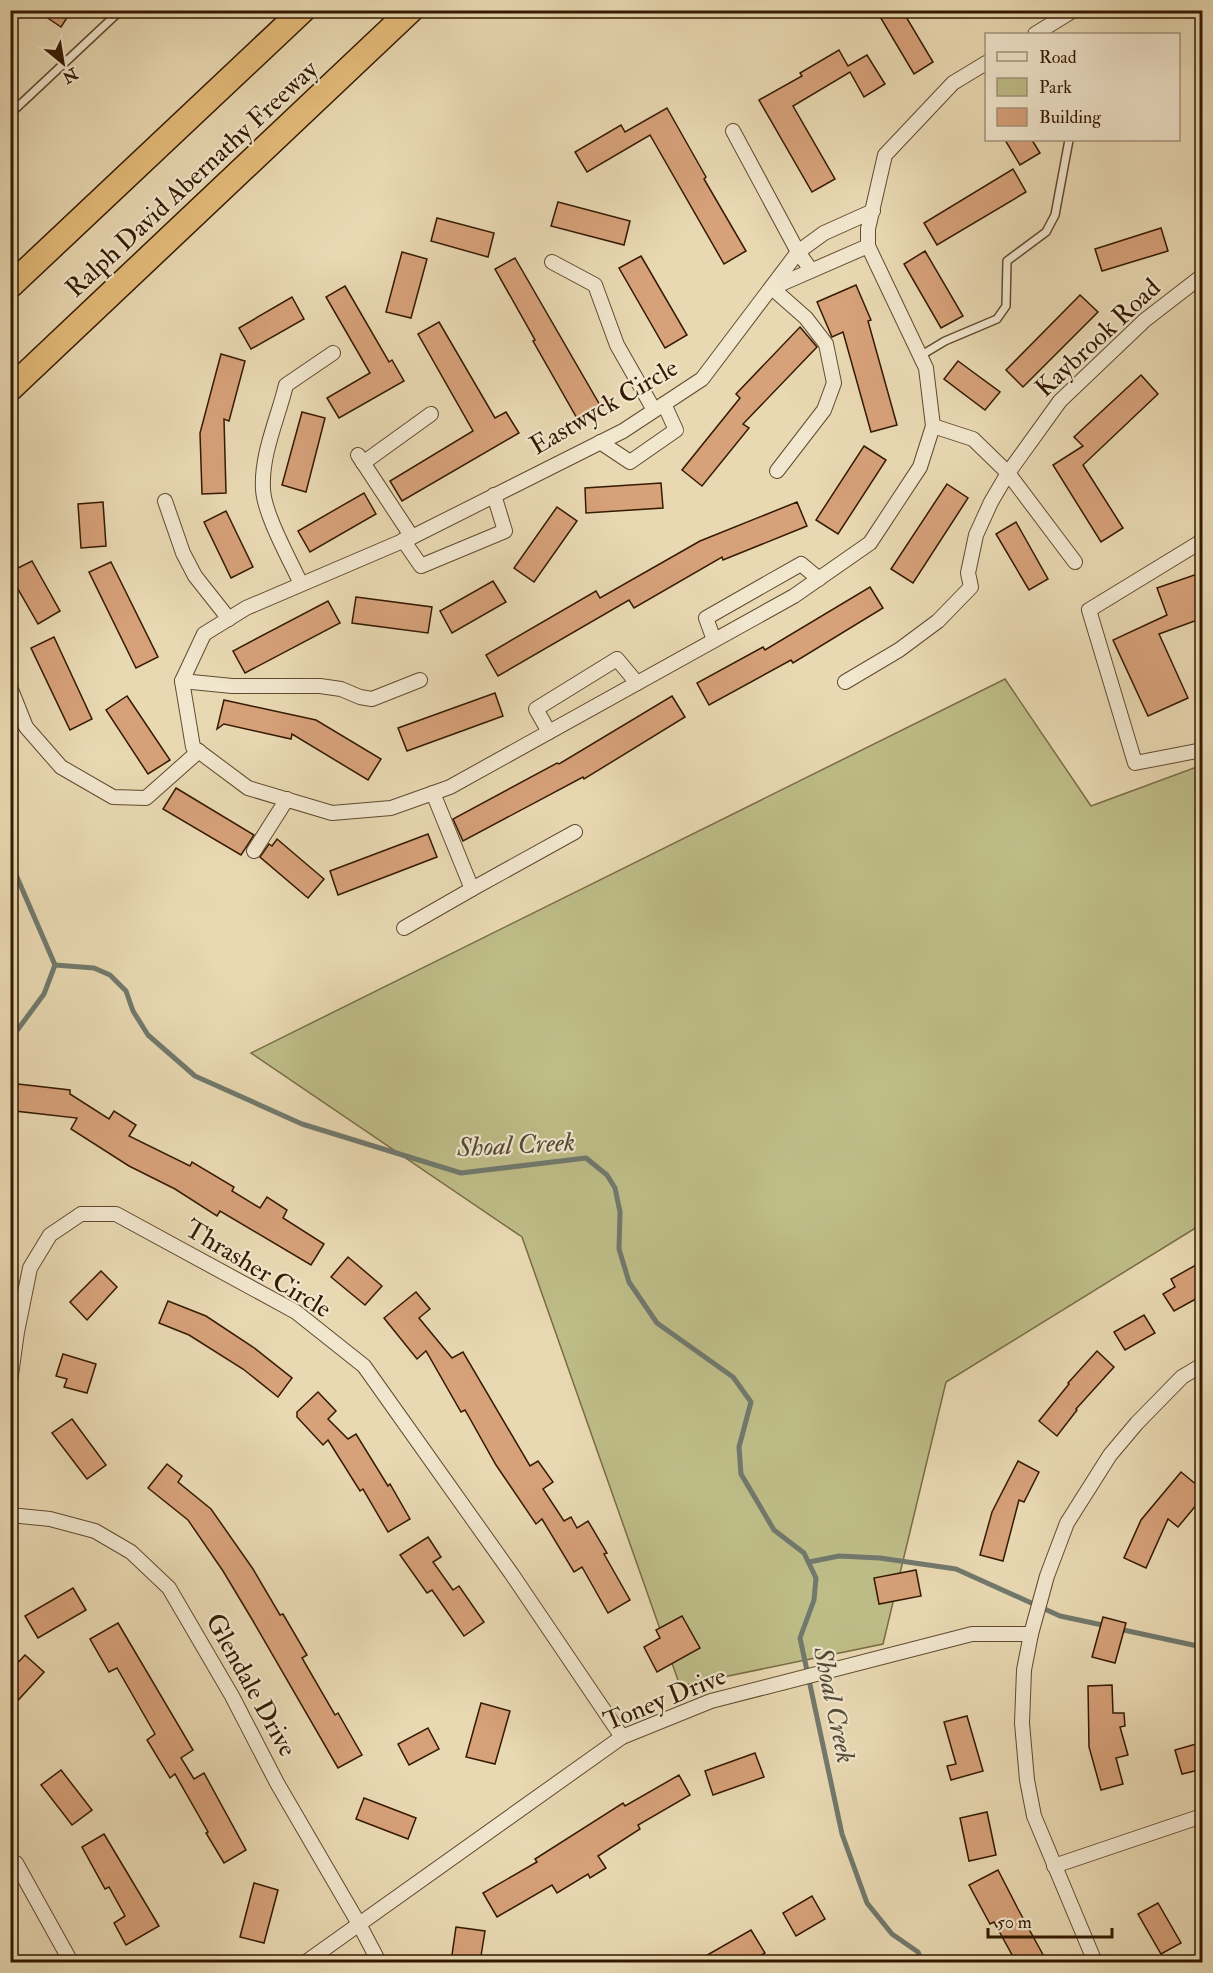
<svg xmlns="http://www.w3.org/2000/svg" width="1213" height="1973" font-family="'IM FELL Double Pica',serif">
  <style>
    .green { fill: #bebd88; stroke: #796c44; stroke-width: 1.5 }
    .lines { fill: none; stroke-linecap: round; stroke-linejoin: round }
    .stream { stroke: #71796d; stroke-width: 5 }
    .building { fill: #d7a17a; stroke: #341a01; stroke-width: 1.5 }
    .lane-casing { stroke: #614a2e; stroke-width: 10 }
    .street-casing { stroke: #614a2e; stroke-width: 16 }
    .highway-casing { stroke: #341a01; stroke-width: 27 }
    .lane { stroke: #f1e6ce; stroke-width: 7 }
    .street { stroke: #f1e6ce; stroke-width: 14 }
    .highway { stroke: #e4bc7a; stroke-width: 24 }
    .labels { text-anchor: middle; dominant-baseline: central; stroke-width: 4.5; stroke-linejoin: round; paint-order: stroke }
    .street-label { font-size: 26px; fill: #341a01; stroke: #f1e6ce }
    .water-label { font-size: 27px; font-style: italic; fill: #534a37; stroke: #f1e6ce }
  </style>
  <rect width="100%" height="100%" fill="#e9d9b3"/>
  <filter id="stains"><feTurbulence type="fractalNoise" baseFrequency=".00333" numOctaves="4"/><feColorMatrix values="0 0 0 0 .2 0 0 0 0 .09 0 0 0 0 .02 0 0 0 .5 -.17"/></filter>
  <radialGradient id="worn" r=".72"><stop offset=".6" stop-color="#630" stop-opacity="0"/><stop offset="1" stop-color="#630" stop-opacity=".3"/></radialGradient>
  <polygon class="green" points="1005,679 1091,806 1202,765 1202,1224 946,1382 883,1644 680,1686 522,1237 251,1053"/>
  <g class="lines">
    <g class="stream">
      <polyline points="10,861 55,965"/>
      <polyline points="55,965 94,968 110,975 126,991 133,1011 148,1035 195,1076 302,1124 461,1173 586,1158 607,1175 615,1188 620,1212 619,1249 629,1282 657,1323 733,1377 751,1402 739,1447 741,1474 774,1530 804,1553 816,1578 814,1600 800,1638 842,1834 867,1903 892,1934 918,1952 922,1962"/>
      <polyline points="10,1040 44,994 55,965"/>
      <polyline points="809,1562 839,1556 880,1558 956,1569 1060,1616 1107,1626"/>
      <polyline points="1119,1629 1202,1647"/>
    </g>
  </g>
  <g class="building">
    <polygon points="36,10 72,10 61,27"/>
    <polygon points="876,10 902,10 933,62 914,74"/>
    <polygon points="839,50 848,66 867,55 885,84 864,97 850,72 793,106 835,179 812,192 759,100 802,76 800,73"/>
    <polygon points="667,108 706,177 704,179 746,251 724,264 650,135 587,172 575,152 621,125 625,132"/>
    <polygon points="1005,140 1032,140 1040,153 1020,165"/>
    <polygon points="1013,169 1026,192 937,245 924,223"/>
    <polygon points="558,202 630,221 624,245 551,226"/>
    <polygon points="437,218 494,233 488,257 431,241"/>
    <polygon points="1161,228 1168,251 1102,271 1095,249"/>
    <polygon points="925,251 963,316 941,328 904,264"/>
    <polygon points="402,252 427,259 411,318 386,312"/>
    <polygon points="641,256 687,335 665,348 619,268"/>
    <polygon points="515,258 601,407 578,420 533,341 535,340 495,269"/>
    <polygon points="856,285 871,320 868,321 897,425 871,432 843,332 832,337 817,302"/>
    <polygon points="345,286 389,362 392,360 404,381 339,418 327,398 370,373 326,297"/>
    <polygon points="1080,295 1098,312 1023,387 1006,370"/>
    <polygon points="292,297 304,319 251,349 239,328"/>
    <polygon points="439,322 495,418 506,412 519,433 402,501 390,481 473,431 418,334"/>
    <polygon points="800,327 817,347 743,424 749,428 702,486 682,470 740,398 736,394"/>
    <polygon points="221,354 245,361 229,421 224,419 226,493 202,494 200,433"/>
    <polygon points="958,361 1000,392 985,410 944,379"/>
    <polygon points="1141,375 1158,394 1083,465 1123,528 1101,542 1053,465 1083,446 1074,437"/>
    <polygon points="302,412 325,418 306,492 282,485"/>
    <polygon points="864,446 886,460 838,534 816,520"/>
    <polygon points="661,483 663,508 586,513 585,488"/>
    <polygon points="947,484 968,498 913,583 891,569"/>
    <polygon points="364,493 376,514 310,552 298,531"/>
    <polygon points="103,502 106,546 81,548 78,504"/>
    <polygon points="797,502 807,526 723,560 722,557 634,608 629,600 498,676 486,655 596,591 600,598 700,541"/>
    <polygon points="557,507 577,521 534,582 514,568"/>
    <polygon points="226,511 253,567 231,578 204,522"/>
    <polygon points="1016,522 1048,579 1029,590 996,534"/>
    <polygon points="32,561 60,611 38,624 10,575 10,572"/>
    <polygon points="111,562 158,657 136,668 89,572"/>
    <polygon points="1203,572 1203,618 1159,634 1188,698 1148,716 1113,640 1167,615 1157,588"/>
    <polygon points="493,581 506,602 452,633 440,611"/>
    <polygon points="870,587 883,608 793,663 791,660 709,705 697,683 763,647 765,650"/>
    <polygon points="356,597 432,607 428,633 352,623"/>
    <polygon points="328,601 340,623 245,673 233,651"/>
    <polygon points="54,637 92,719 70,730 31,648"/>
    <polygon points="495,693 503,716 407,751 398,728"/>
    <polygon points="127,696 170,760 148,774 106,710"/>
    <polygon points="672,696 685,717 584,779 583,777 463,841 453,819 557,763 559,764"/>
    <polygon points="224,700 316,720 381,759 368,780 292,734 291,739 224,724 217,729"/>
    <polygon points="176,788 254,835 241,855 163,809"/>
    <polygon points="428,834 437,857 338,895 330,871"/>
    <polygon points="277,839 324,879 308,898 260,857 269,844 272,846"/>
    <polygon points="18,1084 70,1090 70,1094 109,1119 114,1111 136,1125 129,1136 190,1166 192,1162 234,1187 232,1191 260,1208 267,1197 287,1210 283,1218 324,1244 311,1265 220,1211 217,1216 175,1189 129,1166 71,1129 77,1118 15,1111"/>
    <polygon points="348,1257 382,1286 365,1305 331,1277"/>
    <polygon points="1203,1261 1203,1295 1174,1311 1163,1294 1175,1287 1171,1279"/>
    <polygon points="101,1271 117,1287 87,1320 70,1302"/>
    <polygon points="416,1292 430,1309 419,1318 452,1358 463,1352 530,1466 538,1461 553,1482 543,1489 564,1521 571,1517 577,1528 588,1521 607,1553 604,1554 630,1600 608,1613 582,1567 574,1572 542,1519 536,1524 496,1465 465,1410 461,1412 426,1351 417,1359 384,1318"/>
    <polygon points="168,1301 206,1316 253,1347 292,1378 278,1397 243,1369 189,1335 159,1323"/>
    <polygon points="1144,1315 1155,1333 1125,1350 1114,1332"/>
    <polygon points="1097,1351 1114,1367 1076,1409 1077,1410 1057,1436 1039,1421 1069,1384 1068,1383"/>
    <polygon points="63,1354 96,1364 87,1393 64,1387 67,1379 56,1376"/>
    <polygon points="318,1392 336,1411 328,1419 348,1439 356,1434 388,1486 390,1484 410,1519 388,1532 363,1489 360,1491 328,1440 323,1445 297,1417 297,1412"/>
    <polygon points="72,1419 106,1465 87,1479 52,1433"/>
    <polygon points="1018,1461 1039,1472 1024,1502 1019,1500 1003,1561 980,1555 992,1512"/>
    <polygon points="167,1464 182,1476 178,1482 211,1509 253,1569 280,1615 283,1614 307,1655 302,1658 335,1715 338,1713 362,1755 338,1768 253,1621 223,1571 188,1520 148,1488"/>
    <polygon points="1181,1472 1203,1490 1203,1497 1178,1527 1168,1519 1146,1568 1124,1558 1141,1520"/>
    <polygon points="428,1537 441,1557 433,1562 453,1590 459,1586 484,1622 464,1636 432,1590 427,1593 400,1555"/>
    <polygon points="916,1570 921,1596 879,1604 874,1578"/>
    <polygon points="73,1588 86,1610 38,1638 25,1616"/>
    <polygon points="682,1616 700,1648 657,1672 644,1647 660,1638 656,1630"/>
    <polygon points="1103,1617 1126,1623 1115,1663 1092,1657"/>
    <polygon points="118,1623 193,1750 181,1758 194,1779 204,1773 246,1850 224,1863 206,1833 208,1832 175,1774 170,1778 147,1740 155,1734 117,1668 109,1672 90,1639"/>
    <polygon points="25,1655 44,1672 10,1709 10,1671"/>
    <polygon points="1112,1685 1113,1713 1124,1713 1125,1726 1120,1727 1128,1755 1116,1758 1123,1784 1101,1790 1089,1747 1088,1686"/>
    <polygon points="481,1703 510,1711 495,1764 466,1757"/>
    <polygon points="967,1716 983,1771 951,1780 947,1766 956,1764 944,1722"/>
    <polygon points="428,1728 439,1749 409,1765 398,1744"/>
    <polygon points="1203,1742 1203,1769 1182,1774 1175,1750"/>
    <polygon points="755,1753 764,1777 713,1795 705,1771"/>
    <polygon points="61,1770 92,1810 72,1825 41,1785"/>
    <polygon points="679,1775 690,1795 638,1825 640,1829 598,1856 606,1868 590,1878 588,1874 557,1893 552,1885 497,1917 483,1893 537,1862 535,1859 623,1803 625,1806"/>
    <polygon points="364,1798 416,1818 408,1839 356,1819"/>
    <polygon points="987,1812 996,1855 969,1861 960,1818"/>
    <polygon points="104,1834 159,1926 126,1945 114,1923 125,1916 109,1887 105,1889 82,1847"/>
    <polygon points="998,1870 1018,1909 1047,1962 1016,1962 994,1922 990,1924 969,1885"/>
    <polygon points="254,1883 278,1890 264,1943 240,1937"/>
    <polygon points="812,1896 825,1919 796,1936 783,1913"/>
    <polygon points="1158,1903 1181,1943 1161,1954 1138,1914"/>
    <polygon points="456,1927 485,1931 480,1962 451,1962"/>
    <polygon points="751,1930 765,1953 748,1962 695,1962"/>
  </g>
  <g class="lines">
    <g class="lane-casing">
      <g id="lane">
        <polyline points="10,114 121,10"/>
        <polyline points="920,356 945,341 997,319 1006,306 1007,261 1046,232 1055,215 1069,140"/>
      </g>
    </g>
    <g class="street-casing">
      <g id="street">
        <polyline points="1035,34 1074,10"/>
        <polyline points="733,131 798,252 811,270"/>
        <polyline points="873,211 824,233 798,252 702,379 623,431 412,537 246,608 204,634 182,681 193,747 248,788 332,813 391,808 450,787 794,596 870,543 920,467 933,426 926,368 868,246 868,229 885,155 953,83 986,63"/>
        <polyline points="552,262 595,285 617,345 654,410"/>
        <polyline points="774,287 868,246"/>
        <polyline points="772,288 806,318 826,344 834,383 824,410 777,471"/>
        <polyline points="933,426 973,439 1008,473 1075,562"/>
        <polyline points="600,442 630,462 676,430 664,404"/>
        <polyline points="358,455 412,537"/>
        <polyline points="363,463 431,414"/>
        <polyline points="165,501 183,553 195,576 229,619"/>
        <polyline points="403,540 421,566 505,531 494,495"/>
        <polyline points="1202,541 1089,610 1135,763 1202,750"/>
        <path d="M301 584C290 560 264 514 263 489 261 454 278 418 286 385L333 353"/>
        <polyline points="714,640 706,618 801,564 819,579"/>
        <polyline points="182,681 232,686 320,686 341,689 360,697 372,699 420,680"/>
        <polyline points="845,682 899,650 938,621 971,587 968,573 976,535 991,502 1008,473 1060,401 1145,320 1202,276"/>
        <polyline points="10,687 26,727 61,767 113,797 146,798 199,751"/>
        <polyline points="549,732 536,709 617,659 637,683"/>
        <polyline points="254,851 287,799"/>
        <polyline points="472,889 575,832"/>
        <polyline points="404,928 472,889 433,793"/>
        <polyline points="10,1382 17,1332 30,1268 50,1235 81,1214 116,1214 296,1312 364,1366 511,1573 622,1737"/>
        <polyline points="10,1515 50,1519 95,1531 131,1552 169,1588 232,1696 277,1783 359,1924 379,1962"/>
        <polyline points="16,1863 71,1962"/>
        <polyline points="1054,1866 1202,1816"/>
        <polyline points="306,1962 622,1737 711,1701 972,1634 1031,1634"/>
        <polyline points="1095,1962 1034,1816 1027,1780 1022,1723 1024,1670 1031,1634 1047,1576 1067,1523 1110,1455 1137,1423 1182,1377 1202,1365"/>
      </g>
    </g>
    <g class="highway-casing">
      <g id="highway">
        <polyline points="10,286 303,10"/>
        <polyline points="10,389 411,10"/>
      </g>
    </g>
    <use href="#lane" class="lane"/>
    <use href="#street" class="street"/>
    <use href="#highway" class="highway"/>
  </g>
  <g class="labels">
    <g class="street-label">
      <text transform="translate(192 179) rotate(-43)">Ralph David Abernathy Freeway</text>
      <text transform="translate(1098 338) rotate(-43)">Kaybrook Road</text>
      <text transform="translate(604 407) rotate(-30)">Eastwyck Circle</text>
      <text transform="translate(258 1269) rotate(31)">Thrasher Circle</text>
      <text transform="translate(251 1685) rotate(61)">Glendale Drive</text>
      <text transform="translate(665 1699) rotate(-22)">Toney Drive</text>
    </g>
    <g class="water-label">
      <text transform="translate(516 1145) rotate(-3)">Shoal Creek</text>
      <text transform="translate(834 1705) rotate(78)">Shoal Creek</text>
    </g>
  </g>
  <rect width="1213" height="1973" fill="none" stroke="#e9d9b3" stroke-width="36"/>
  <rect x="12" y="12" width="1189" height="1949" fill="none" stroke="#341a01" stroke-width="3"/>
  <rect x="18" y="18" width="1177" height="1937" fill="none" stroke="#341a01" stroke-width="1.5"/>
  <rect x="985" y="33" width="195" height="108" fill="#f1e6ce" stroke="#a5947c" stroke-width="1.5"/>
  <rect x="997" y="52" width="30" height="9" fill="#f1e6ce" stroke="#a5947c" stroke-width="1.5"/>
  <text x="1039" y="63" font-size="18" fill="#341a01">Road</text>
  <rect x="997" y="78" width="30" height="18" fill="#bebd88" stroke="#a5947c" stroke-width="1.5"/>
  <text x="1039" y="93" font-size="18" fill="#341a01">Park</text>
  <rect x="997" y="108" width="30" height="18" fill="#d7a17a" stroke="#a5947c" stroke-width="1.5"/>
  <text x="1039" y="123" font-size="18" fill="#341a01">Building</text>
  <g transform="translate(63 63) rotate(150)" stroke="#f1e6ce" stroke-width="4.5" paint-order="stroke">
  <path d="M0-4.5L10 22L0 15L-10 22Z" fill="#341a01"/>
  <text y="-9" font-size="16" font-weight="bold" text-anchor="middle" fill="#341a01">N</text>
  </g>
  <path d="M988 1928v9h124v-9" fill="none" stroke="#341a01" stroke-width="3"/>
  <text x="997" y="1928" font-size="18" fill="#341a01" stroke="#f1e6ce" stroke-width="4.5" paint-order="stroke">50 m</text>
  <rect width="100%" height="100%" filter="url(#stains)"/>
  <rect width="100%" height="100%" fill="url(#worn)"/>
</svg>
